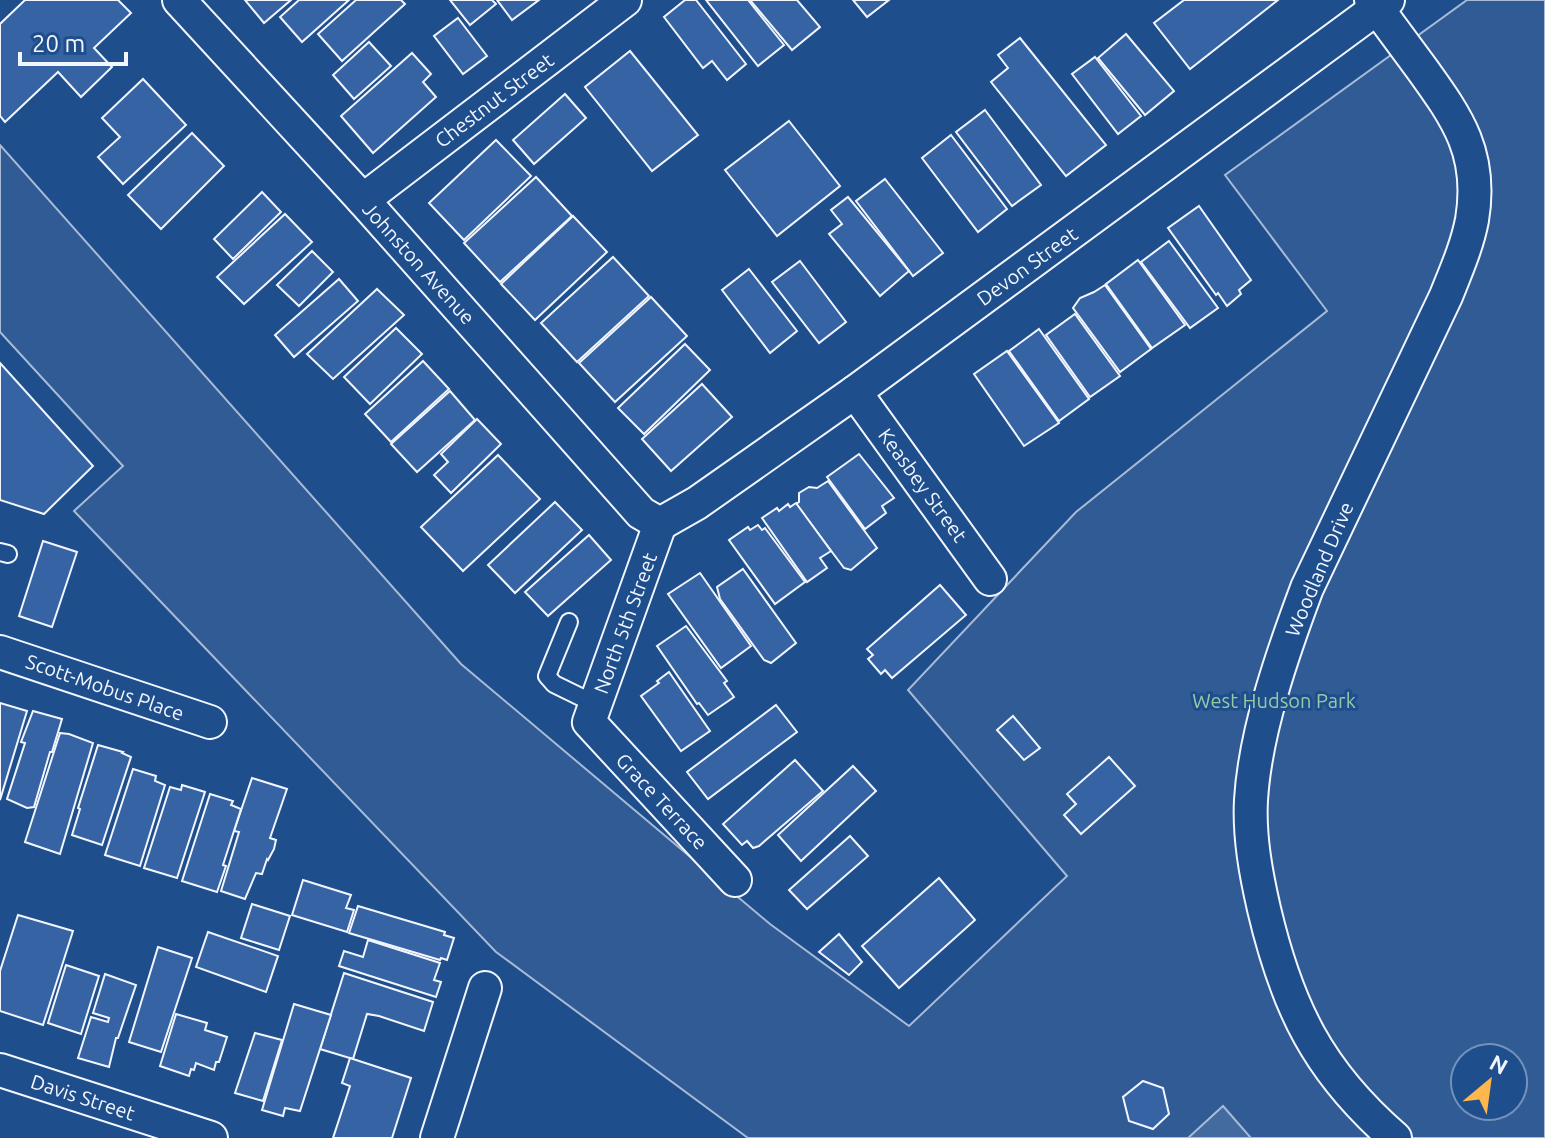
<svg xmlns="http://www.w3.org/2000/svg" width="1545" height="1138" font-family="Ubuntu,sans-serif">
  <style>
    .built { fill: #305b95; stroke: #a8bbd7; stroke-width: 2; fill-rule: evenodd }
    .water { fill: #446ba0; stroke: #a8bbd7; stroke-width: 2 }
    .building { fill: #3563a3; stroke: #f2f6ff; stroke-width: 2 }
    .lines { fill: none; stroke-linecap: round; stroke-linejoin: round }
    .lane-casing { stroke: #f2f6ff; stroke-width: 20 }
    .street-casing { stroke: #f2f6ff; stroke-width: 36 }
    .lane { stroke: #1f4e8c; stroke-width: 16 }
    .street { stroke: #1f4e8c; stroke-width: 32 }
    .labels { text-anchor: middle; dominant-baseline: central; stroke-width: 6; stroke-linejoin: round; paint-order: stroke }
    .street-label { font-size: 20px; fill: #f2f6ff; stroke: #1f4e8c }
    .park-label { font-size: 20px; fill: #97c8a6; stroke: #1f4e8c }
  </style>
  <rect width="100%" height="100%" fill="#1f4e8c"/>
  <path class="built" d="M1467 0H1545V1138H748L496 952 74 511 123 466 0 332V145L461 664 770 924 909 1026 1067 876 908 690 1076 512 1327 311 1225 175ZM1465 1058H1513V1106H1465Z"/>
  <polygon class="water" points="1223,1106 1251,1138 1188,1138"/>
  <g class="building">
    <polygon points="25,0 118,0 131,13 94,48 112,67 81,97 58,72 5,122 0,116 0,24"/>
    <polygon points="245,0 291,0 264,23"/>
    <polygon points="299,0 349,0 302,42 280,17"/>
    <polygon points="356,0 401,0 405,4 342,61 318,34"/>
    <polygon points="450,0 492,0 496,4 470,25"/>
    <polygon points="497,0 539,0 512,20"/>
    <polygon points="685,0 696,0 746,64 727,80 712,61 703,68 664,17"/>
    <polygon points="706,0 748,0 784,45 758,66"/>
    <polygon points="750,0 797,0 820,27 792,50"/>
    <polygon points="853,0 889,0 867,17"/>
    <polygon points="1184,0 1278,0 1190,69 1154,23"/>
    <polygon points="458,18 487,56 463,74 434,36"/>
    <polygon points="1126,34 1174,91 1145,115 1098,58"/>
    <polygon points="1020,38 1106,145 1066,176 991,82 1008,68 998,55"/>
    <polygon points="369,42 391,66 354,99 333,75"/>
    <polygon points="630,51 698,135 652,171 585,87"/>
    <polygon points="412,53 431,74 423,82 436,97 373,153 341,116"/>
    <polygon points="1095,57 1141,116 1118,134 1072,74"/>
    <polygon points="143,79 186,125 123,184 98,157 120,137 102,118"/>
    <polygon points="565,94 586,118 534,164 513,140"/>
    <polygon points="985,110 1041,185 1012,206 956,132"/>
    <polygon points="789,121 840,186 777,236 725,170"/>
    <polygon points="192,133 224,166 161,229 128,195"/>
    <polygon points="951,135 1007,209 978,232 922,158"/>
    <polygon points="496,140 531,176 464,240 429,203"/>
    <polygon points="536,177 572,216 500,282 464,243"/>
    <polygon points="885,179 943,253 913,276 856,201"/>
    <polygon points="262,192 281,212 233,259 214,239"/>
    <polygon points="848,197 909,271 880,296 829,234 842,224 831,210"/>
    <polygon points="1199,206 1251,280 1239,290 1241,294 1227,306 1218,293 1216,295 1168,228"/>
    <polygon points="285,214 312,242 244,304 217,277"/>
    <polygon points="573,216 607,252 535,320 501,284"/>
    <polygon points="1169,241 1218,308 1190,328 1141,262"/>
    <polygon points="312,251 333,272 299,306 277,285"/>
    <polygon points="613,257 649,296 577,362 541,323"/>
    <polygon points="1138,260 1185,325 1152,348 1106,284"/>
    <polygon points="800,261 846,322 819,343 772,282"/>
    <polygon points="749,269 797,331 770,353 722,290"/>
    <polygon points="339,279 358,301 294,357 275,335"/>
    <polygon points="1105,285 1151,349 1120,372 1073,308 1080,298 1094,292"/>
    <polygon points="377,289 404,315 333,379 307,354"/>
    <polygon points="651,297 687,336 615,402 579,363"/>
    <polygon points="1075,314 1120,376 1090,397 1046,335"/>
    <polygon points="396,328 422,354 370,404 344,377"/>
    <polygon points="1039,329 1089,399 1059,421 1009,351"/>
    <polygon points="685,344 710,370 644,434 618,408"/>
    <polygon points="1007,351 1059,423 1024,446 974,374"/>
    <polygon points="423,361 449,389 391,442 365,414"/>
    <polygon points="0,363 93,466 44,514 0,500"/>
    <polygon points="702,384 732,417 671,471 642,439"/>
    <polygon points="450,391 475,420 417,472 391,444"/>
    <polygon points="477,419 501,444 451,493 434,475 448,462 441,454"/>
    <polygon points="859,454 894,498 882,506 886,513 865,529 827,477"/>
    <polygon points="498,455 540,499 463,571 421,527"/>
    <polygon points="828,481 877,548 851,570 844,568 796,504 799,502 799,493 809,487 817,488"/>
    <polygon points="555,502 582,530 515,593 488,565"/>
    <polygon points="796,503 831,551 820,558 827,568 807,582 762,518 777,508 779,511 788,504 790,507"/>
    <polygon points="758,525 762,530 765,528 805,582 775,604 729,540 748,527 750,530"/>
    <polygon points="589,535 611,560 548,616 525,592"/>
    <polygon points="43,541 77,552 52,627 19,616"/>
    <polygon points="743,569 796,643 771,663 764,660 720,599 717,587"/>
    <polygon points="700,573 751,646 721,668 668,594"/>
    <polygon points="940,585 966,615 892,678 885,670 881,674 868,659 873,655 867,649"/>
    <polygon points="686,626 727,681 724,683 734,697 708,715 699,703 697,704 657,646"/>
    <polygon points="669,672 710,731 681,751 641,696 659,683 657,681"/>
    <polygon points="0,703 27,711 0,800"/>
    <polygon points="776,705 797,732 708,799 687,772"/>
    <polygon points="33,711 62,719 52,752 50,752 34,807 27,808 7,799 25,743 21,742"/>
    <polygon points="1013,716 1040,748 1024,760 997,730"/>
    <polygon points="60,733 69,734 93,743 60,854 25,842"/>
    <polygon points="98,745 123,752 122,753 131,757 102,845 72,835 80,809 78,808"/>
    <polygon points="1109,757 1135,786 1081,834 1064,815 1076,804 1067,794"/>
    <polygon points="795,760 823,791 759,846 753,848 747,841 742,845 723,824"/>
    <polygon points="853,766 876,791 801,861 778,835"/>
    <polygon points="133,769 156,776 155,781 165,785 140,866 105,855"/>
    <polygon points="252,778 287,789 270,838 276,840 274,849 268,860 267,859 262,874 256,873 245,899 221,891 239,832 234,831"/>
    <polygon points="182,785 205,792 177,878 144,868 170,787 181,790"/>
    <polygon points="210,794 233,801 231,805 241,809 223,865 226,866 217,892 182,881"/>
    <polygon points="850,836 868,856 807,909 789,890"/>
    <polygon points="939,878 975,920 899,988 862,946"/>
    <polygon points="303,880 351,895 346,908 354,910 347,932 292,915"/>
    <polygon points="252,904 290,916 279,950 241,938"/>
    <polygon points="358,906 445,932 444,935 454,938 447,960 441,958 440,960 349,933"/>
    <polygon points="18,915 73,931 43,1025 0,1011 0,971"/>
    <polygon points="208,932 278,956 266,992 196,967"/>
    <polygon points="839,934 862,962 849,975 819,952"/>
    <polygon points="368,940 440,963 434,980 441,982 436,997 339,966 344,951 363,957"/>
    <polygon points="158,947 192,958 161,1052 129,1042"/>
    <polygon points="66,965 99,976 81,1034 48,1023"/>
    <polygon points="344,973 433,1002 424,1031 379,1016 367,1014 353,1059 320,1049"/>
    <polygon points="105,974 136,985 118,1038 116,1038 109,1067 78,1058 91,1017 108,1022 109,1018 93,1013"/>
    <polygon points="294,1004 331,1015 300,1111 285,1108 283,1116 262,1110"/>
    <polygon points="176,1014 207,1023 205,1030 227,1037 219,1062 216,1062 214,1070 196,1063 194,1070 191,1069 189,1076 160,1066"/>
    <polygon points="255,1033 282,1040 263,1101 235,1093"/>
    <polygon points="350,1058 411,1078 392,1138 333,1138 350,1086 342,1083"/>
    <polygon points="1143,1081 1163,1088 1169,1114 1153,1129 1129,1121 1123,1097"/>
  </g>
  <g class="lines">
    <g class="lane-casing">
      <g id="lane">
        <polyline points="0,552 8,554"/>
        <polyline points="569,622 547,676 554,684 595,704"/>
      </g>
    </g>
    <g class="street-casing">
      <g id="street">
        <polyline points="179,0 363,200 641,513 660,524"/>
        <path d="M1371 0C1388 23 1405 46 1422 69 1458 119 1483 154 1472 220 1467 246 1456 271 1446 296L1307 588C1283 652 1255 732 1251 800 1249 837 1256 874 1264 909 1287 1007 1318 1071 1395 1138"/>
        <polyline points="363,200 625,0"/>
        <polyline points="855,392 990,579"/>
        <polyline points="660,524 697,503 855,392 1388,0"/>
        <polyline points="660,524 589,722 735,880"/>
        <polyline points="0,652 210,722"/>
        <polyline points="0,1070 211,1138"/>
        <polyline points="437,1138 485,988"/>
      </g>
    </g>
    <use href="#lane" class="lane"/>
    <use href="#street" class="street"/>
  </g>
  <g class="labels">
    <g class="street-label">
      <text transform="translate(494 100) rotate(-37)">Chestnut Street</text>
      <text transform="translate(419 263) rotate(48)">Johnston Avenue</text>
      <text transform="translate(1027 266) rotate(-36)">Devon Street</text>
      <text transform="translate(923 485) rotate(54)">Keasbey Street</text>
      <text transform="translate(1319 569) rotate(-67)">Woodland Drive</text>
      <text transform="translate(625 623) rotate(-70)">North 5th Street</text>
      <text transform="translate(105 687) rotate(19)">Scott-Mobus Place</text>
      <text transform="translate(662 801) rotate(47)">Grace Terrace</text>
      <text transform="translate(83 1097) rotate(18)">Davis Street</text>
    </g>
    <g class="park-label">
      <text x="1274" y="700">West Hudson Park</text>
    </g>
  </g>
  <g transform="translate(1489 1082) rotate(29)"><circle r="38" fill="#1f4e8c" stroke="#7391ba" stroke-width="2"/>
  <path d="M0-6L14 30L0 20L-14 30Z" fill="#ffb74d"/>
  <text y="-12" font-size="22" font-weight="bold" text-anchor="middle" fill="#f2f6ff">N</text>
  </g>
  <path d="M20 52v12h106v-12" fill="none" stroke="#f2f6ff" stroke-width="4"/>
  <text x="32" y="52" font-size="24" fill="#f2f6ff" stroke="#1f4e8c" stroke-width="6" paint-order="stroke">20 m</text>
</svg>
